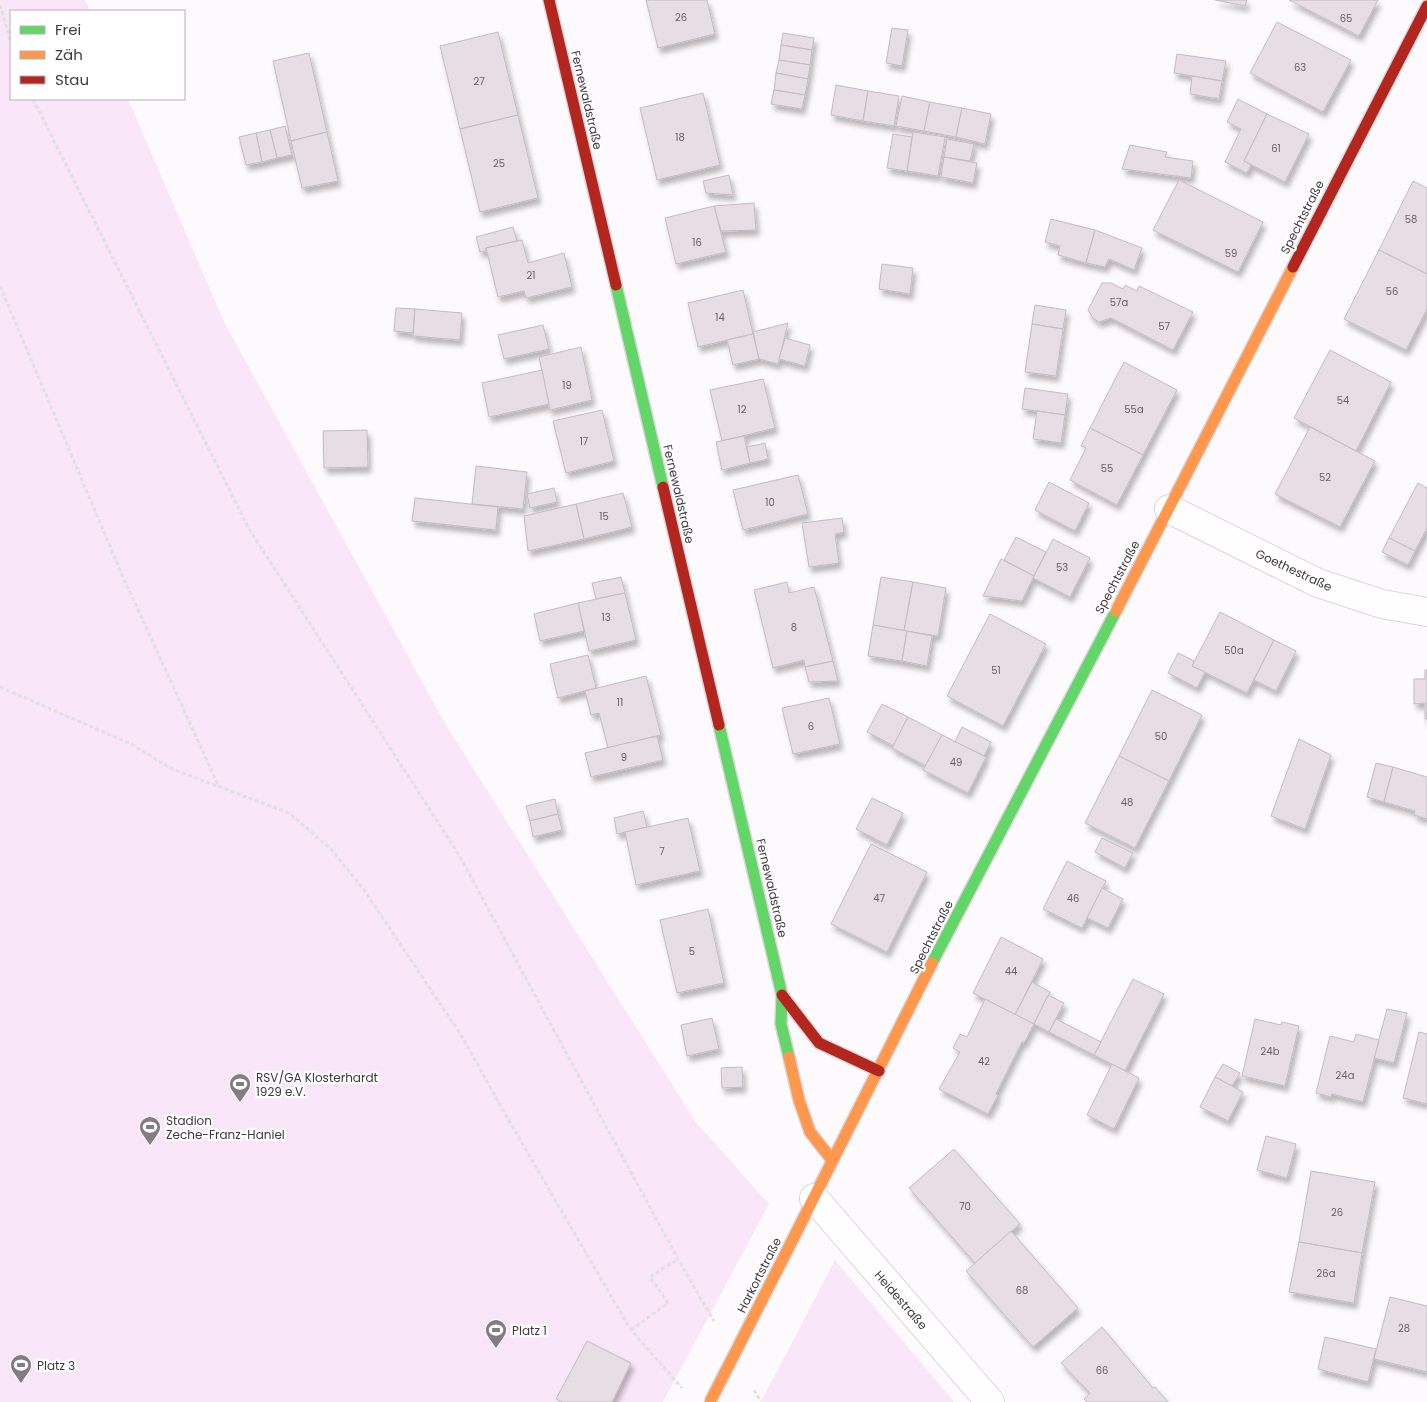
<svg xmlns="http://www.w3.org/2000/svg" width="1427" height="1402" font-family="Poppins,sans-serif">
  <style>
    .green { fill: #fae6f9 }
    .building { fill: #e6dde5; stroke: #c2bcc2; filter: url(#shadow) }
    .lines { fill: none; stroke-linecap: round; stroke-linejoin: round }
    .street-casing { stroke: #dcd5db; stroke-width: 30 }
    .fast-casing { stroke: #dcd5db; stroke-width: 14 }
    .slow-casing { stroke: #dcd5db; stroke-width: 14 }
    .jam-casing { stroke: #dcd5db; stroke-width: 14 }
    .path { stroke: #e2e0e2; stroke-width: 3; stroke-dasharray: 4 2.5; stroke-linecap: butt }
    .street { stroke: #fffeff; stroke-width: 28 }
    .fast { stroke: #63d668; stroke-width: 11 }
    .slow { stroke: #ff974d; stroke-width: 11 }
    .jam { stroke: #b3261e; stroke-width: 11 }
    .slow-bridge-casing { stroke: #dcd5db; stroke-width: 14; stroke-linecap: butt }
    .slow-bridge { stroke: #ff974d; stroke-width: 11 }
    .labels { text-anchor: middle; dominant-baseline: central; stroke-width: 4.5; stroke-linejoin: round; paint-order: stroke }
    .number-label { font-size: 10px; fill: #6a6169 }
    .street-label { font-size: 12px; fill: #413840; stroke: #fff }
    .poi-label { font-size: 12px; fill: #413840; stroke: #fff; text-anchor: start }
  </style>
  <defs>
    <filter id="shadow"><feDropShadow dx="3" dy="5.5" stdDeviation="2.5" flood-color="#0004"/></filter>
  </defs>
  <rect width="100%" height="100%" fill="#fdfafd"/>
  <g class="green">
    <polygon points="0,0 85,0 90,11 11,11 11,99 128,99 225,324 446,725 695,1121 769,1204 663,1402 0,1402"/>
    <polygon points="835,1260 954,1402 761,1402"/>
  </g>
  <g class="building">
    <polygon points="646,0 707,0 715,34 658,48"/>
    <polygon points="1215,0 1247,0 1245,6"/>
    <polygon points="1289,0 1378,0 1359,36"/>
    <polygon points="1277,22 1351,60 1323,112 1250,73"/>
    <polygon points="892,28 908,30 902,66 886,63"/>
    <polygon points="498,32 518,115 460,129 440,46"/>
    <polygon points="783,33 814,38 812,50 781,45"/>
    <polygon points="781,45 812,50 810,65 779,60"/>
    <polygon points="309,53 327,132 291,141 273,61"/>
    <polygon points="1177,54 1226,61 1222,81 1174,73"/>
    <polygon points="779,60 810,65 808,79 776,73"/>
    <polygon points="776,73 808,79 805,95 774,90"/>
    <polygon points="1192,76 1222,81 1219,99 1190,94"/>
    <polygon points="836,85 868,91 863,121 831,115"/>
    <polygon points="774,90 805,95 802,109 771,104"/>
    <polygon points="868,91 899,96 894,126 863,121"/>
    <polygon points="703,93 720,165 657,180 640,108"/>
    <polygon points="902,96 930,102 924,131 896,126"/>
    <polygon points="1238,99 1267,114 1244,161 1251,165 1247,173 1225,162 1241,129 1227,122"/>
    <polygon points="930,102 962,108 956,137 924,131"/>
    <polygon points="962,108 991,114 985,144 956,137"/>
    <polygon points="1267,114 1309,134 1285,182 1244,161"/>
    <polygon points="518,115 538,198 480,212 460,129"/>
    <polygon points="285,126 292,155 277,158 270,130"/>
    <polygon points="270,130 277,158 262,162 256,133"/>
    <polygon points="327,132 338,181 302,188 291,141"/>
    <polygon points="913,132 945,137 938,176 907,171"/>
    <polygon points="256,133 262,162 246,165 239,137"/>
    <polygon points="893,134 912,137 907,171 887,168"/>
    <polygon points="947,139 974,144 970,161 944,157"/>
    <polygon points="1130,145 1167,152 1165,157 1193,161 1191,178 1122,169"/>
    <polygon points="944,157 977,163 973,183 941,177"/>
    <polygon points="729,175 733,195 706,193 703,181"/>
    <polygon points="1179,180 1263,222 1238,272 1153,230"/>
    <polygon points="1413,181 1427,188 1427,274 1379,250"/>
    <polygon points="754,203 756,230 721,231 714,206"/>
    <polygon points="714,206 726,252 676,264 665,218"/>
    <polygon points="1051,219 1095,230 1086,263 1058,255 1060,246 1045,242"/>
    <polygon points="513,227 517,241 486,248 486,251 480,252 476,237"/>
    <polygon points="1095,230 1142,248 1134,270 1109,259 1105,267 1086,263"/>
    <polygon points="522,240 528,263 564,253 572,287 526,298 524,291 498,297 486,248"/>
    <polygon points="1379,250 1427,274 1427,309 1406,350 1344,319"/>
    <polygon points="882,264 913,268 910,294 879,289"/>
    <polygon points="1102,283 1111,283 1123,289 1125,285 1137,291 1139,286 1193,312 1173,350 1111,318 1099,322 1093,318 1088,310"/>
    <polygon points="743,290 753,334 698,347 688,303"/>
    <polygon points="1035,305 1066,310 1063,329 1032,324"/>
    <polygon points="396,308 415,309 413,333 394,331"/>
    <polygon points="415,309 462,313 460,340 413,336"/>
    <polygon points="788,323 778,364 759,359 753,332"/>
    <polygon points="1032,324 1063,329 1056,376 1025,372"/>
    <polygon points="543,325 549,349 504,359 498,335"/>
    <polygon points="753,334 759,359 733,365 727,340"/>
    <polygon points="785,338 810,345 805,366 779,359"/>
    <polygon points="581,347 592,400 550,410 539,357"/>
    <polygon points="1330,350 1391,382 1356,451 1294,418"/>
    <polygon points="1124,362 1177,390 1143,455 1090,428"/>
    <polygon points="542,370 549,404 489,417 482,383"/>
    <polygon points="763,379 775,428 722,441 710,390"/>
    <polygon points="1025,388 1068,394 1065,415 1022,409"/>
    <polygon points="602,410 614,461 566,473 553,421"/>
    <polygon points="1037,411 1065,415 1061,443 1033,439"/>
    <polygon points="1310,427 1375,461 1340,527 1275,494"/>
    <polygon points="1090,428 1143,455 1117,505 1070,480 1086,448 1081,446"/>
    <polygon points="367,430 368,467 324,468 323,431"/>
    <polygon points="744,436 750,463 722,470 716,442"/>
    <polygon points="765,443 768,459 750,463 747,447"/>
    <polygon points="476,466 527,472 523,509 472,504"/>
    <polygon points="798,475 808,514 743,530 733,490"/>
    <polygon points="1049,482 1089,503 1075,531 1035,510"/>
    <polygon points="1418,483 1427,488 1427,528 1415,551 1389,538"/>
    <polygon points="554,488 557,502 530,508 527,494"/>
    <polygon points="623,493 632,527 584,539 576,504"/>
    <polygon points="415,498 498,507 496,530 412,521"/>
    <polygon points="576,504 584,539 528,551 524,516"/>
    <polygon points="842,518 844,532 835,534 839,563 809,567 802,523"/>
    <polygon points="1016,537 1046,552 1034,576 1004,560"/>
    <polygon points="1389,538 1415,551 1408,565 1382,552"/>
    <polygon points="1053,539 1090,558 1070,597 1033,578"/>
    <polygon points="1001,559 1034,576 1022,601 983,596"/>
    <polygon points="621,577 625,593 596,599 592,583"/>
    <polygon points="881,577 913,582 904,631 873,625"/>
    <polygon points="787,582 789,593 814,587 833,661 805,667 804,660 773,668 754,590"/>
    <polygon points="913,582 946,588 938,636 904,631"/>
    <polygon points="625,593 636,640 589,651 578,603"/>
    <polygon points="578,603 584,631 540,641 534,614"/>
    <polygon points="1220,612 1274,640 1247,693 1192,666"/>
    <polygon points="990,614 1046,644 1003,726 947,696"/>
    <polygon points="873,625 907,631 902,661 868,656"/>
    <polygon points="907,631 932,636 927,666 902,661"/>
    <polygon points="1274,640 1296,651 1276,691 1254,680"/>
    <polygon points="1178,653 1194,661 1192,666 1205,672 1197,688 1168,673"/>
    <polygon points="588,655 596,688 558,698 550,664"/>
    <polygon points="833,661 838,681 809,682 805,667"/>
    <polygon points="1425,670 1427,670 1427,719 1425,719 1425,703 1414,704 1414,679 1425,679"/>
    <polygon points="646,676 661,735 608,748 599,713 591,715 585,691"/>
    <polygon points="1152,690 1202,715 1169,781 1119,756"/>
    <polygon points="829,698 840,744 793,754 782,708"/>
    <polygon points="882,704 908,717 894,746 867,732"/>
    <polygon points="908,717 942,735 926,766 892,748"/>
    <polygon points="962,727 991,742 984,756 955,742"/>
    <polygon points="942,735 986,757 968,793 923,770"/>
    <polygon points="657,736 663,760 591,777 585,753"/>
    <polygon points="1299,739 1331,755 1305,829 1271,816"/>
    <polygon points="1119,756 1169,781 1135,848 1085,823"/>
    <polygon points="1376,763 1393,767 1384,802 1367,797"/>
    <polygon points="1393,767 1427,777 1427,819 1414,815 1415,811 1384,802"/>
    <polygon points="872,798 903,813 887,845 856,829"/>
    <polygon points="555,799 558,814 530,821 526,806"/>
    <polygon points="643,811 647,827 617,834 614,818"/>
    <polygon points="558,814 562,830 533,837 530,821"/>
    <polygon points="688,818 700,871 636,885 625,832"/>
    <polygon points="1102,838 1133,853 1125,868 1095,852"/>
    <polygon points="871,844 927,872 887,952 831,924"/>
    <polygon points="1067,861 1106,881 1082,928 1043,909"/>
    <polygon points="1102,888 1123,899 1108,928 1087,918"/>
    <polygon points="708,909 724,983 677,993 660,920"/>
    <polygon points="1001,937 1043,959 1015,1015 973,993"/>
    <polygon points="1133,979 1164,994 1125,1071 1094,1055"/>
    <polygon points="1032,982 1050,992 1034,1024 1015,1015"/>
    <polygon points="1048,995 1064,1003 1049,1032 1034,1024"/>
    <polygon points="985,999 1034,1024 1024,1043 1022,1042 996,1094 998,1095 988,1114 939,1089 960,1052 953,1048 960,1034 967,1037"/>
    <polygon points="1387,1009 1407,1013 1394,1063 1374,1058"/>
    <polygon points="712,1018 719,1049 687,1056 681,1025"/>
    <polygon points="1056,1019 1101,1042 1094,1055 1049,1032"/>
    <polygon points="1255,1019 1281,1025 1282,1022 1299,1026 1285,1086 1242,1076"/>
    <polygon points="1419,1032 1427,1034 1427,1104 1403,1098"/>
    <polygon points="1356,1034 1379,1040 1363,1102 1332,1094 1331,1097 1316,1093 1330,1036 1354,1042"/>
    <polygon points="1112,1064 1139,1078 1114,1129 1087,1115"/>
    <polygon points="1223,1064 1240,1073 1232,1086 1215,1077"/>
    <polygon points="742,1067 743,1087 722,1088 721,1068"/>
    <polygon points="1215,1077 1243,1092 1228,1121 1200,1107"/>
    <polygon points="1266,1136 1296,1144 1287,1178 1257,1170"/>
    <polygon points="954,1149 1020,1224 975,1263 909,1188"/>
    <polygon points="1311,1171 1375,1182 1362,1253 1299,1242"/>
    <polygon points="1011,1231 1078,1308 1033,1347 966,1271"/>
    <polygon points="1299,1242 1362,1253 1354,1303 1289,1292"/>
    <polygon points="1390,1297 1427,1306 1427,1372 1374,1359"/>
    <polygon points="1102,1327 1153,1388 1155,1387 1168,1402 1087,1402 1084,1399 1090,1393 1061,1363"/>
    <polygon points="1325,1337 1376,1349 1368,1382 1318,1369"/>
    <polygon points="587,1341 631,1363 612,1402 563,1402 556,1399"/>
  </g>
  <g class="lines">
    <g class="street-casing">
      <g id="street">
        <polyline points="1169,509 1318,583 1382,604 1427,612"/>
        <polyline points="814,1198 990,1402"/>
      </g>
    </g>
    <g class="fast-casing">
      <g id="fast">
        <polyline points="616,285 663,487"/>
        <polyline points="719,725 782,995 781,1024 789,1057"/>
        <polyline points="932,963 1116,611"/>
      </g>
    </g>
    <g class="slow-casing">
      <g id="slow">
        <polyline points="1116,611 1293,267"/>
        <polyline points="789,1057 799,1100 810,1132 832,1160"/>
        <polyline points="790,1245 932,963"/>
      </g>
    </g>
    <g class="jam-casing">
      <g id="jam">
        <polyline points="549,0 616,285"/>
        <polyline points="1293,267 1427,6"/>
        <polyline points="663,487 719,725"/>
        <polyline points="782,995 819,1043 879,1071"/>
      </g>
    </g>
    <g class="path">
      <polyline points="0,5 11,43"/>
      <polyline points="33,99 249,529 459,855 678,1259 714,1321"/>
      <polyline points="0,286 123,577 219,787"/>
      <polyline points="0,687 131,744 172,769 289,813 331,849 364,890 461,1035 508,1119 631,1330 682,1388"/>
      <polyline points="631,1330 668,1303 650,1277 678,1259"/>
      <polyline points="754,1390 761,1402"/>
    </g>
    <use href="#street" class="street"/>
    <use href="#fast" class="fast"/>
    <use href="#slow" class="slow"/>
    <use href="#jam" class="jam"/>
    <g class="slow-bridge-casing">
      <polyline id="slow-bridge" points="710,1402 790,1245"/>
    </g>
    <use href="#slow-bridge" class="slow-bridge"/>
  </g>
  <defs>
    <g id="stadium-pin" transform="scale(1.125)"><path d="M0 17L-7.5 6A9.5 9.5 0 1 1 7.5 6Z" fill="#837c82" stroke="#fff"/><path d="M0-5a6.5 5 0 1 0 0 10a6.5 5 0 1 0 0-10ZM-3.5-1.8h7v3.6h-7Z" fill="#fff"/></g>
  </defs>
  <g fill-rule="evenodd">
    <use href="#stadium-pin" x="240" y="1084"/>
    <use href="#stadium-pin" x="150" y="1127"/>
    <use href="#stadium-pin" x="496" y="1330"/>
    <use href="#stadium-pin" x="21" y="1365"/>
  </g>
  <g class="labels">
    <g class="number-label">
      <text x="681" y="17">26</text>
      <text x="1346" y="18">65</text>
      <text x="1300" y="67">63</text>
      <text x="479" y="81">27</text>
      <text x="680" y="137">18</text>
      <text x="1276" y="148">61</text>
      <text x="499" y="163">25</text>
      <text x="1411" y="219">58</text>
      <text x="697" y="242">16</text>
      <text x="1231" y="253">59</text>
      <text x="531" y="275">21</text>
      <text x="1392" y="291">56</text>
      <text x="1119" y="302">57a</text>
      <text x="720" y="317">14</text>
      <text x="1164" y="326">57</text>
      <text x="567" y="385">19</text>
      <text x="1343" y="400">54</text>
      <text x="742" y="409">12</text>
      <text x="1134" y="409">55a</text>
      <text x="584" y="441">17</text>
      <text x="1107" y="468">55</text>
      <text x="1325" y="477">52</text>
      <text x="770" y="502">10</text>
      <text x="604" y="516">15</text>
      <text x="1062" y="567">53</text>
      <text x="606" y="617">13</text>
      <text x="794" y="627">8</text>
      <text x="1234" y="650">50a</text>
      <text x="996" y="670">51</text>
      <text x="620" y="702">11</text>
      <text x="811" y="726">6</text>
      <text x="1161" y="736">50</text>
      <text x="624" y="757">9</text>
      <text x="956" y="762">49</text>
      <text x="1127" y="802">48</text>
      <text x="662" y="851">7</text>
      <text x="879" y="898">47</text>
      <text x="1073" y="898">46</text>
      <text x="692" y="951">5</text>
      <text x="1011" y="971">44</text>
      <text x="1270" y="1051">24b</text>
      <text x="984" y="1061">42</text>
      <text x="1345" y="1075">24a</text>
      <text x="965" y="1206">70</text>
      <text x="1337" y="1212">26</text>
      <text x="1326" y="1273">26a</text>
      <text x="1022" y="1290">68</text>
      <text x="1404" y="1328">28</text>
      <text x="1102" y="1370">66</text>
    </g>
    <g class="street-label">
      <text transform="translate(587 100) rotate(77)">Fernewaldstraße</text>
      <text transform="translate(1302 217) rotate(-63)">Spechtstraße</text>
      <text transform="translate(679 494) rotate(77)">Fernewaldstraße</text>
      <text transform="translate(1294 570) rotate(25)">Goethestraße</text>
      <text transform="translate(1117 577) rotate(-62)">Spechtstraße</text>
      <text transform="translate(772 888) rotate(77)">Fernewaldstraße</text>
      <text transform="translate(931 937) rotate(-63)">Spechtstraße</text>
      <text transform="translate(759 1275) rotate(-63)">Harkortstraße</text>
      <text transform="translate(901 1300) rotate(49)">Heidestraße</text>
    </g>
    <g class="poi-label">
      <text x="256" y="1077">RSV/GA Klosterhardt<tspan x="256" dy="14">1929 e.V.</tspan></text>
      <text x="166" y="1120">Stadion<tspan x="166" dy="14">Zeche-Franz-Haniel</tspan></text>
      <text x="512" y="1330">Platz 1</text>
      <text x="37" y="1365">Platz 3</text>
    </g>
  </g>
  <rect x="10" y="10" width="175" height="90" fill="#ffffff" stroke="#b3afb3"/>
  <rect x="20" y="26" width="25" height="8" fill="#63d668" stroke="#b3afb3"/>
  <text x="55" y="35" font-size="15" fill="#413840">Frei</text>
  <rect x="20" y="51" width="25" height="8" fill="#ff974d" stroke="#b3afb3"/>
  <text x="55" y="60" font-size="15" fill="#413840">Zäh</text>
  <rect x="20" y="76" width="25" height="8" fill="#b3261e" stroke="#b3afb3"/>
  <text x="55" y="85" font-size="15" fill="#413840">Stau</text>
</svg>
